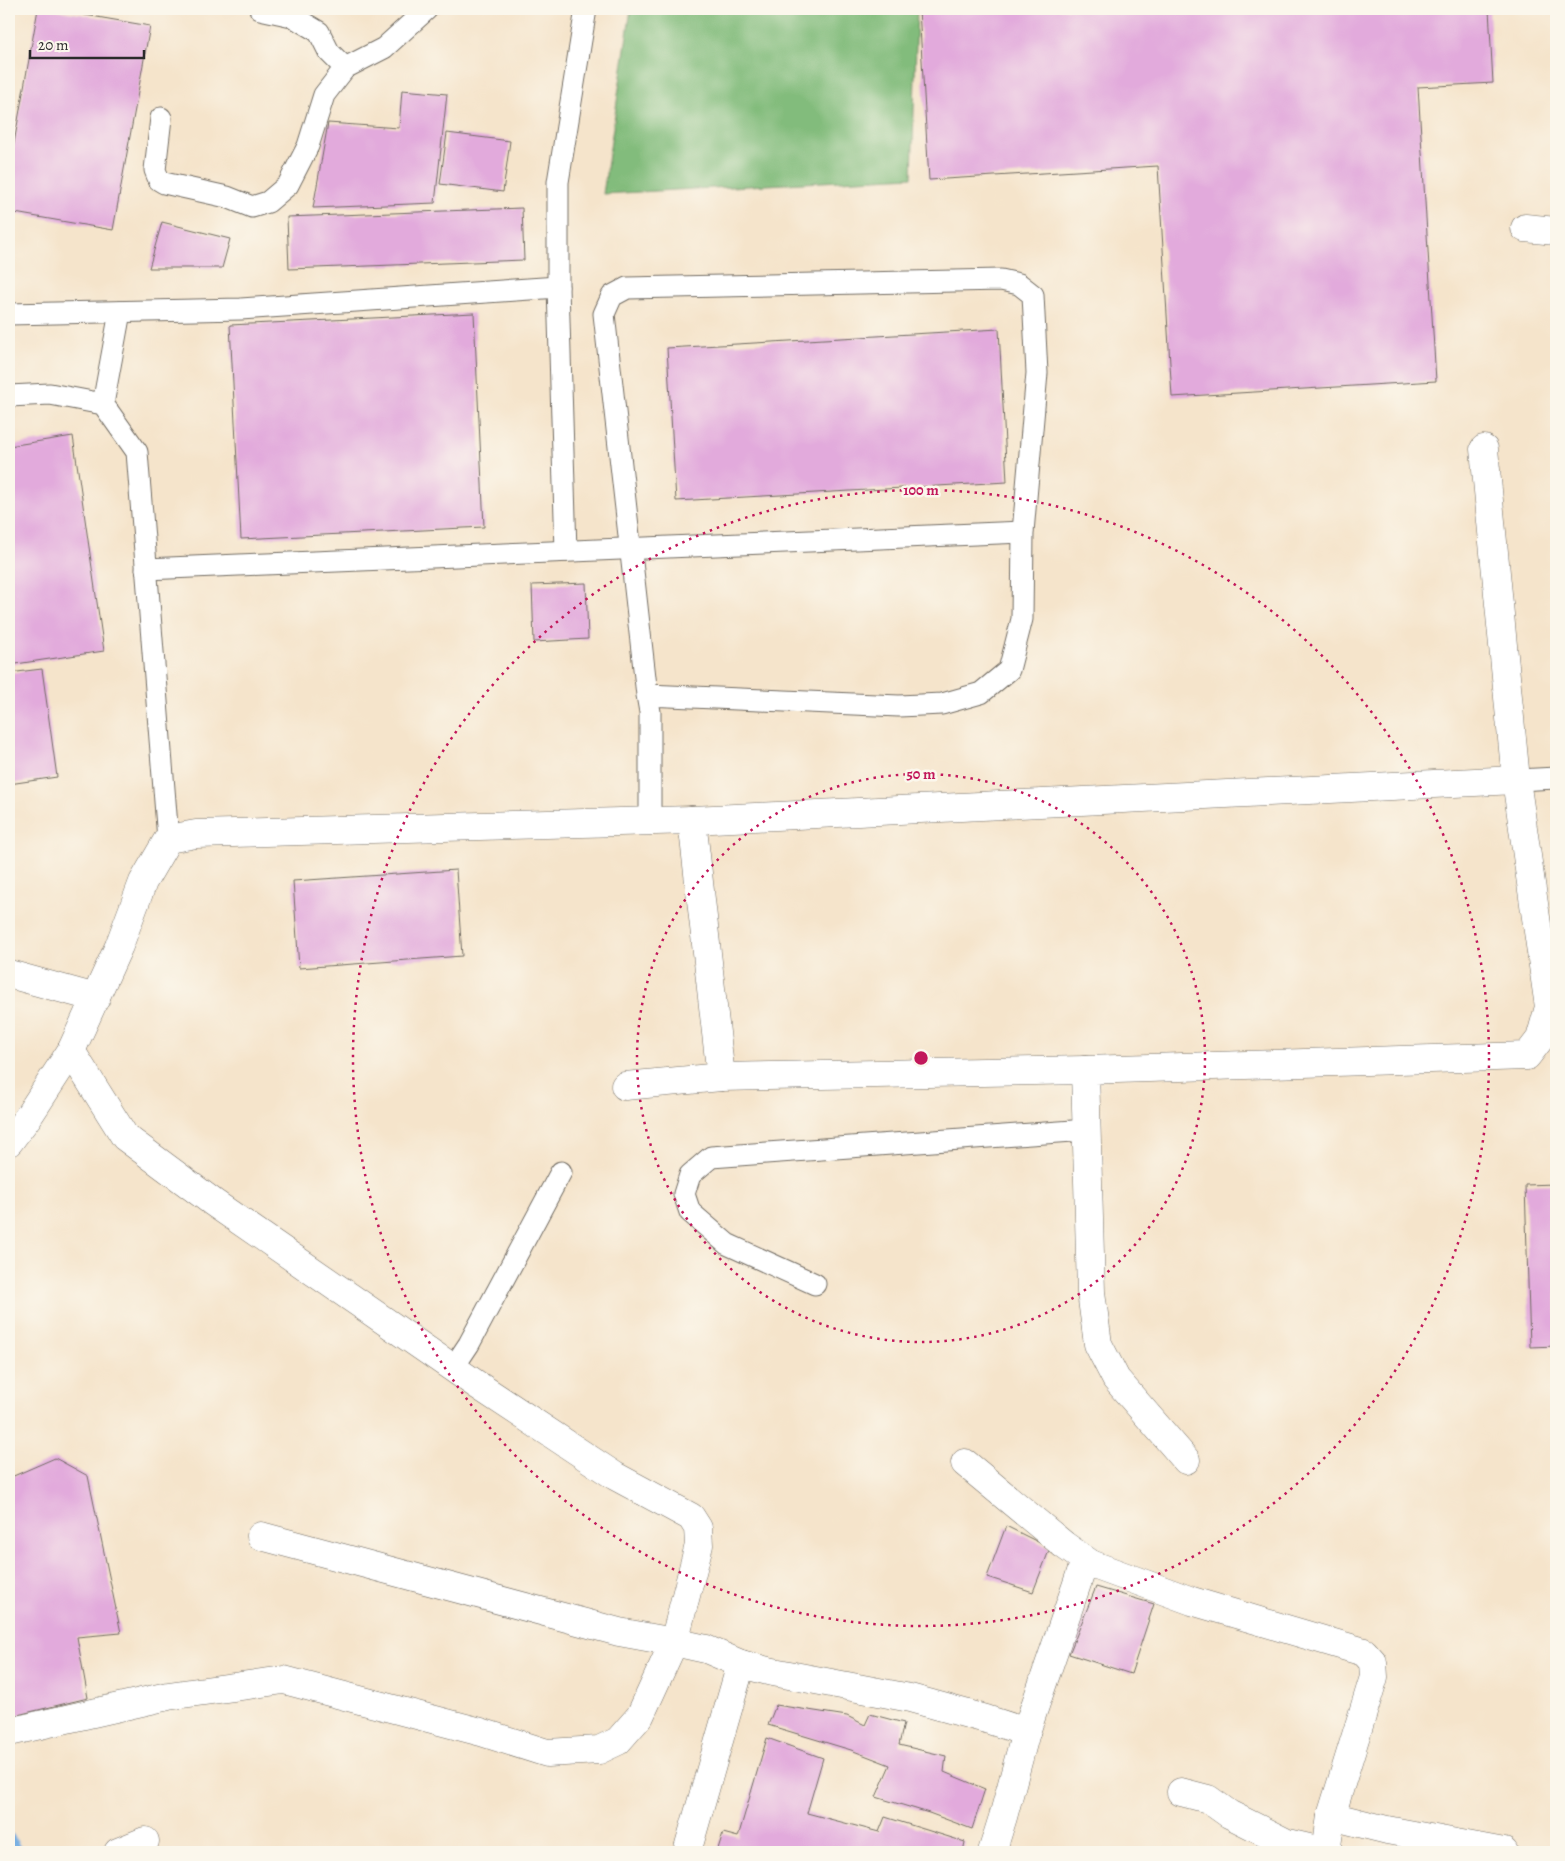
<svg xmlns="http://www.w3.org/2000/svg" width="1565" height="1861" font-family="Alegreya,serif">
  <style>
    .forest { fill: #82bc7b; stroke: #567453 }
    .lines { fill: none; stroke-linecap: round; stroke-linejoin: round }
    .stream { stroke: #70abe1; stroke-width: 11 }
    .building { fill: #e2aadc }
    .service-casing { stroke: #726c63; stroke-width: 23 }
    .minor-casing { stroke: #726c63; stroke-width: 29 }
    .service { stroke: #fff; stroke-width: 21 }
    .minor { stroke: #fff; stroke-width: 28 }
    .ring { fill: none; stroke: #c2185b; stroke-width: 2.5; stroke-dasharray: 2.5 5 }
    .centre { fill: #c2185b; stroke: #fbf7ec; stroke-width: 2.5 }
    .ring-label { font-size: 15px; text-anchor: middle; font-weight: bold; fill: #c2185b; stroke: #fbf7ec; stroke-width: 5; stroke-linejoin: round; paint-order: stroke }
  </style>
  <rect width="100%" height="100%" fill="#fbf7ec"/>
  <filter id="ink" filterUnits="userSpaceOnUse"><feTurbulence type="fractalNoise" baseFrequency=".02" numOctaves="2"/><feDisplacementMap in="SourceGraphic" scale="10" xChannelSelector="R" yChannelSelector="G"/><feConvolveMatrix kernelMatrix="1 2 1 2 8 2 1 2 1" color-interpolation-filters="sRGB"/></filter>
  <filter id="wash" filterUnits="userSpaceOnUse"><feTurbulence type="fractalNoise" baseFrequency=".0096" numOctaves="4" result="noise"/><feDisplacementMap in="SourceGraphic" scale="20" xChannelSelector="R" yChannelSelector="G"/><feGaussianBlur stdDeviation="1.12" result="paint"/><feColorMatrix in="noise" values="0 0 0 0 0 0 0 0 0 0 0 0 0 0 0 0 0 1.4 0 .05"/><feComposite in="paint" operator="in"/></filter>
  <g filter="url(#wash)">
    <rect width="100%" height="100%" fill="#f5e4cb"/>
    <polygon class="forest" points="631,9 917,9 912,177 603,194"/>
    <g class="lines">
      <polyline class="stream" points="9,1838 17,1852"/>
    </g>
    <g id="blocks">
      <g class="building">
        <polygon points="38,9 50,9 150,26 113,230 9,212 9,171"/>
        <polygon points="919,9 1489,9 1493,83 1418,87 1436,381 1172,397 1158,166 929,180"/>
        <polygon points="402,90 447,94 435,203 313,208 328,123 399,128"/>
        <polygon points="447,133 510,141 503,192 440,184"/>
        <polygon points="522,208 524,260 289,269 287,217"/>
        <polygon points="162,222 230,239 222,268 149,268"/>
        <polygon points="474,313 484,527 241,539 230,325"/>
        <polygon points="999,329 1007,482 676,501 667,348"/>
        <polygon points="73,436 104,651 9,665 9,446"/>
        <polygon points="586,583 588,639 534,642 532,585"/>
        <polygon points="42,669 57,777 9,784 9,673"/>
        <polygon points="456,870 462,956 299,968 293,881"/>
        <polygon points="1556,1184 1556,1346 1530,1347 1525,1185"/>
        <polygon points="55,1458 88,1476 121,1633 77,1637 88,1698 9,1717 9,1478"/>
        <polygon points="1006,1526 1050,1548 1033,1592 987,1577"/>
        <polygon points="1096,1587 1154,1604 1131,1674 1069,1654"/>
        <polygon points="776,1705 847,1716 865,1725 870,1714 904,1723 899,1745 946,1756 944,1772 985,1789 972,1829 929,1813 876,1797 890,1765 851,1750 768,1725"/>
        <polygon points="767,1738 823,1758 807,1813 879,1832 885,1817 965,1842 963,1852 794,1852 784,1849 783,1852 717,1852 723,1833 738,1837"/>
      </g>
    </g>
  </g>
  <g filter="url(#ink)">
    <use href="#blocks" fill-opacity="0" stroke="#726c63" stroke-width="1"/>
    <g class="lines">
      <g class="service-casing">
        <g id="service">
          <polyline points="260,9 292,16 319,32 329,52 345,68"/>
          <polyline points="161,118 155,170 159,180 164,183 227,197 252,207 268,202 288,185 308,146 324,95 345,68 384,48 427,9"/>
          <polyline points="9,314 241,309 558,287"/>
          <polyline points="9,396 50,394 103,404 137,452 168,839"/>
          <polyline points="103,404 120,312"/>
          <polyline points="566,551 558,287 558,182 586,9"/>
          <polyline points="146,569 1023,532"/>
          <polyline points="647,695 899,706 942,704 981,693 1009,670 1022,619 1023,532 1037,373 1033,295 1019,284 1001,280 627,288 612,296 604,314 647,695 650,712 650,822"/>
          <polyline points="1516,780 1556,778"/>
          <polyline points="815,1284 727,1244 690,1212 684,1194 690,1175 711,1157 1087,1130"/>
          <polyline points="453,1368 469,1344 561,1172"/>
        </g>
      </g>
      <g class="minor-casing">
        <g id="minor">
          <polyline points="1525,228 1556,231"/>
          <polyline points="692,820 721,1077 1085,1070"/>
          <polyline points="9,974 96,998"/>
          <polyline points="71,1051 125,1137 214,1203 476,1384 615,1476 691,1517 698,1528 699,1545 674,1642 706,1649 741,1664 768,1671 910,1698 986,1719 1026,1732 1003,1817 992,1852"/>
          <polyline points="625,1086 721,1077"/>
          <polyline points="9,1142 28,1117 71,1051 119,946 143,882 168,839 196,834 692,820 1516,780"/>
          <polyline points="1186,1460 1116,1379 1098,1344 1091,1292 1085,1070 1527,1056 1540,1039 1549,1007 1516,780 1484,449"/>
          <polyline points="965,1463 1064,1545 1091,1564"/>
          <polyline points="9,1732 168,1696 284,1680 481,1732 547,1753 599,1750 618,1741 640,1716 674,1642 619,1632 261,1536"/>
          <polyline points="1026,1732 1081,1572 1091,1564 1192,1601 1364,1652 1373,1662 1374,1677 1331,1816 1326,1852"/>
          <polyline points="1181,1792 1208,1799 1229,1814 1287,1843 1326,1852"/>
          <polyline points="1331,1816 1387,1830 1504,1852"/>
          <polyline points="118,1852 145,1841"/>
          <polyline points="687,1852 741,1664"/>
        </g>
      </g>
      <use href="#service" class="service"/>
      <use href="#minor" class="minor"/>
    </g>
  </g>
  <g class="ring">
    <circle cx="921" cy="1058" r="284"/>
    <circle cx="921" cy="1058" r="568"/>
  </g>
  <circle cx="921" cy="1058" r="8" class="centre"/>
  <g class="ring-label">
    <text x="921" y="495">100 m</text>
    <text x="921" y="779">50 m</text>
  </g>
  <rect width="1565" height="1861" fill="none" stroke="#fbf7ec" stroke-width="30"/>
  <path d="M30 50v8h114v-8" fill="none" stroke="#2b2b2b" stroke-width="2.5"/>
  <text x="38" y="50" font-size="15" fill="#2b2b2b" stroke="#fbf7ec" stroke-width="4" paint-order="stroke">20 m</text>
</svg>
